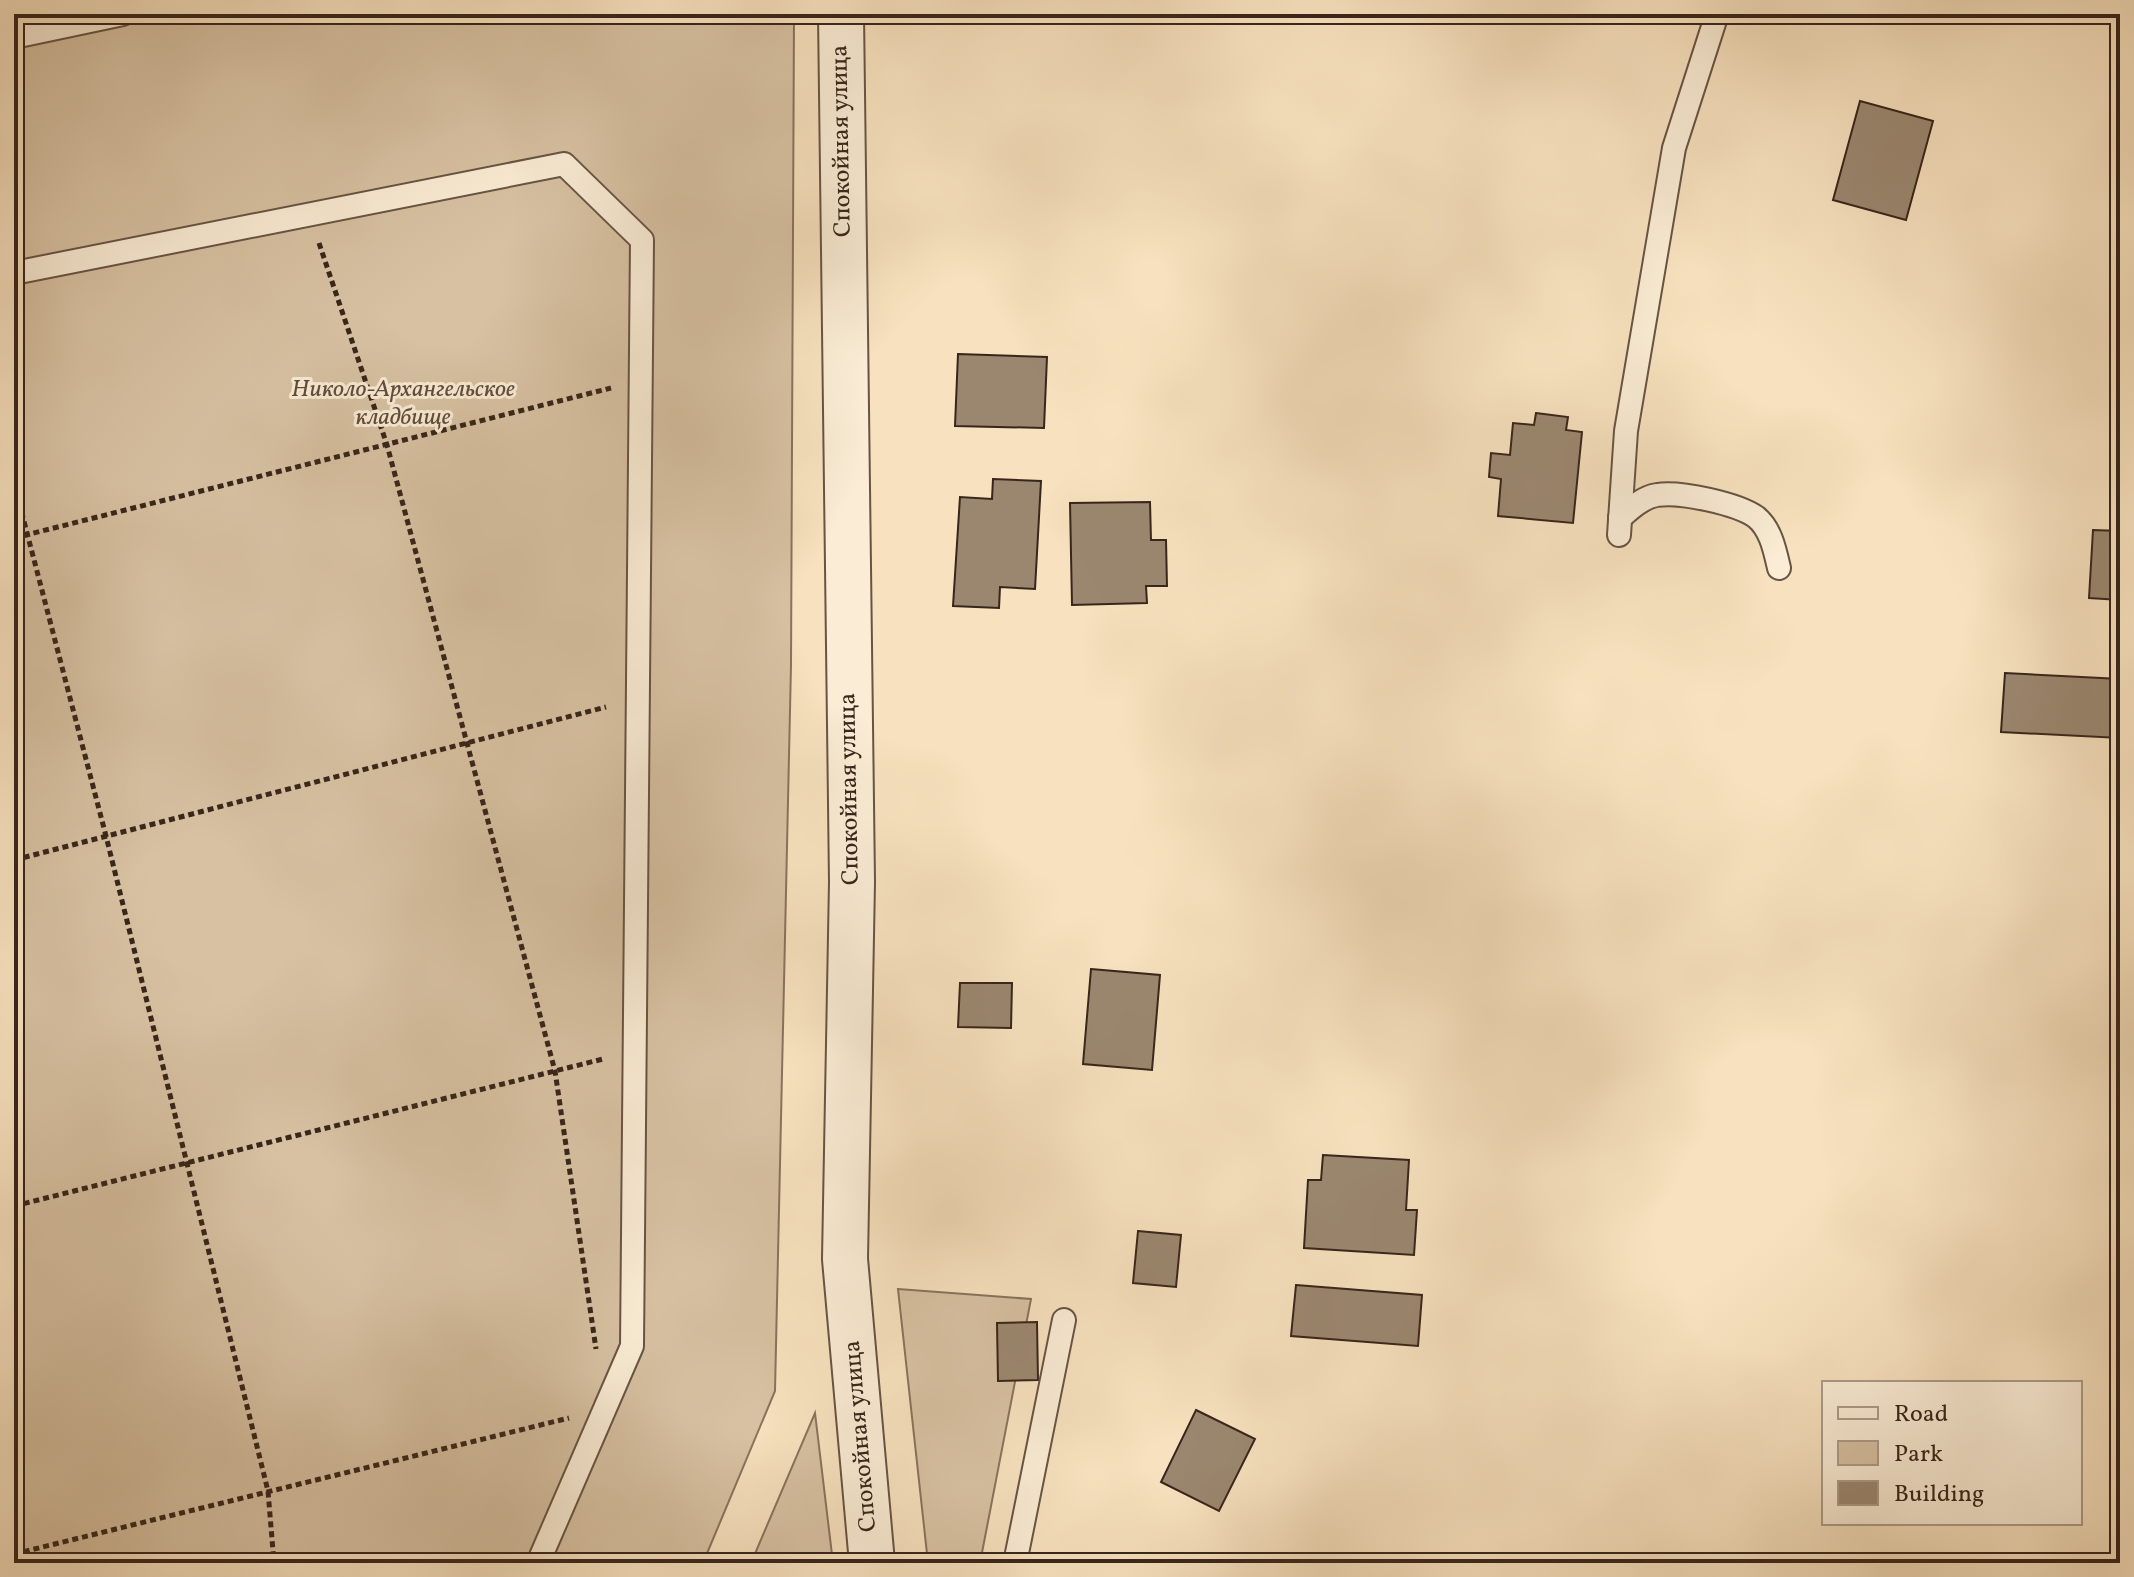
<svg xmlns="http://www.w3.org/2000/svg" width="2134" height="1577" font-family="Vollkorn,serif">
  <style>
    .green { fill: #d7c1a2; stroke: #88735e; stroke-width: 2 }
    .building { fill: #9b8770; stroke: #38251b; stroke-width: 2 }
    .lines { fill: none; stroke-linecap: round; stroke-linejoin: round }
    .lane-casing { stroke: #685444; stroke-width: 26 }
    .street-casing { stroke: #685444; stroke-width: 48 }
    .path { stroke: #38251b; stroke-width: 5; stroke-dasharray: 6 4; stroke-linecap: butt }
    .lane { stroke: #faecd5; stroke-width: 22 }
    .street { stroke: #faecd5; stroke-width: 44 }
    .labels { text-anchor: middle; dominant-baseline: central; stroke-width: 6; stroke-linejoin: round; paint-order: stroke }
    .street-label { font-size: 24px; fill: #38251b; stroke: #faecd5 }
    .park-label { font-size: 24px; font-style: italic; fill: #604c3d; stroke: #faecd5 }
  </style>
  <rect width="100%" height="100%" fill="#f7e1be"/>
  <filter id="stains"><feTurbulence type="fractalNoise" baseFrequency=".0025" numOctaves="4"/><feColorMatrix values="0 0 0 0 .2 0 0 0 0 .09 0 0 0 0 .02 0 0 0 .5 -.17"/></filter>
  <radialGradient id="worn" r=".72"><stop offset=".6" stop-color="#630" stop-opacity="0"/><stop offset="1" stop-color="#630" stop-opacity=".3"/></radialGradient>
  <g class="green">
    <polygon points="14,14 794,14 791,665 775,1391 703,1563 14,1563"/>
    <polygon points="898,1289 1031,1299 980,1563 928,1563"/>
    <polygon points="815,1413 833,1563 751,1563"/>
  </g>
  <g class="building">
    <polygon points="1860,101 1933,121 1906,220 1833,200"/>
    <polygon points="2117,244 2120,244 2120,298 2115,298"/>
    <polygon points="958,354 1047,357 1044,428 955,426"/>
    <polygon points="1536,413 1568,417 1566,430 1582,432 1573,523 1498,516 1501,479 1489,477 1491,453 1510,455 1513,423 1534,425"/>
    <polygon points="993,479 1041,481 1035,589 1000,587 999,608 953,606 960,497 992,499"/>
    <polygon points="1150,502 1151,540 1166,540 1167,586 1146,586 1147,603 1072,605 1070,503"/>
    <polygon points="2093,530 2120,531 2120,600 2089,598"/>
    <polygon points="2005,673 2120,679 2120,738 2001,732"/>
    <polygon points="1091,969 1160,975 1152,1070 1083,1064"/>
    <polygon points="960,983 1012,983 1011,1028 958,1027"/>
    <polygon points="1323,1155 1409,1160 1406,1210 1417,1210 1414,1255 1304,1248 1308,1180 1321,1180"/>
    <polygon points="2114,1226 2120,1226 2120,1285 2111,1285"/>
    <polygon points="1138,1231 1181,1235 1176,1287 1133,1283"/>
    <polygon points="1296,1285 1422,1295 1418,1346 1291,1336"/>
    <polygon points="1037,1322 1038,1380 998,1381 997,1323"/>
    <polygon points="1196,1410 1255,1439 1219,1511 1161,1482"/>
  </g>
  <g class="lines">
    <g class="lane-casing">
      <g id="lane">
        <polyline points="14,37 123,14"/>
        <polyline points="14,273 564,164 642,240 632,1346 538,1563"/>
        <path d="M1620 518C1630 509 1643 497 1657 495 1680 491 1738 504 1756 517 1771 529 1775 551 1779 568"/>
        <polyline points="1619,535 1626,431 1674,148 1717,14"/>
        <polyline points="1015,1563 1064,1320"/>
      </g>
    </g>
    <g class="street-casing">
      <polyline id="street" points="841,14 852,882 845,1259 872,1563"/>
    </g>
    <g class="path">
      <polyline points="319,243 387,445 555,1071 596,1349"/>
      <polyline points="14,483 106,836 268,1491 274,1563"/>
      <polyline points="14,538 611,388"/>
      <polyline points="14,860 606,707"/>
      <polyline points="14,1206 603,1059"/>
      <polyline points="14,1554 569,1418"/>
    </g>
    <use href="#lane" class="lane"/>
    <use href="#street" class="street"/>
  </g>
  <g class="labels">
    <g class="street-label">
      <text transform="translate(842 141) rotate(-91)">Спокойная улица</text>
      <text transform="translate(850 789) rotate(-91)">Спокойная улица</text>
      <text transform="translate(861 1436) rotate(-95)">Спокойная улица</text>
    </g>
    <g class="park-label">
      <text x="403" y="390">Николо-Архангельское<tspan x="403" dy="28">кладбище</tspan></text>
    </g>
  </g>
  <rect width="2134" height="1577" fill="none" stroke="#f7e1be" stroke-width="48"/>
  <rect x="16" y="16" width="2102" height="1545" fill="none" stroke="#38251b" stroke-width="4"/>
  <rect x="24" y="24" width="2086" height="1529" fill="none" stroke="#38251b" stroke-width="2"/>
  <rect x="1822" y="1381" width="260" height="144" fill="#faecd5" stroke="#ac9c8b" stroke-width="2"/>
  <rect x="1838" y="1407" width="40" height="12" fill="#faecd5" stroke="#ac9c8b" stroke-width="2"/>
  <text x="1894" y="1421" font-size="24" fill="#38251b">Road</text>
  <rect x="1838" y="1441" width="40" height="24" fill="#d7c1a2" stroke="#ac9c8b" stroke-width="2"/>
  <text x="1894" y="1461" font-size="24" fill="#38251b">Park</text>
  <rect x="1838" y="1481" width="40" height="24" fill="#9b8770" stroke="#ac9c8b" stroke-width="2"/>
  <text x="1894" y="1501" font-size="24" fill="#38251b">Building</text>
  <rect width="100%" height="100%" filter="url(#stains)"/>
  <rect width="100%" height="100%" fill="url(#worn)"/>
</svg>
